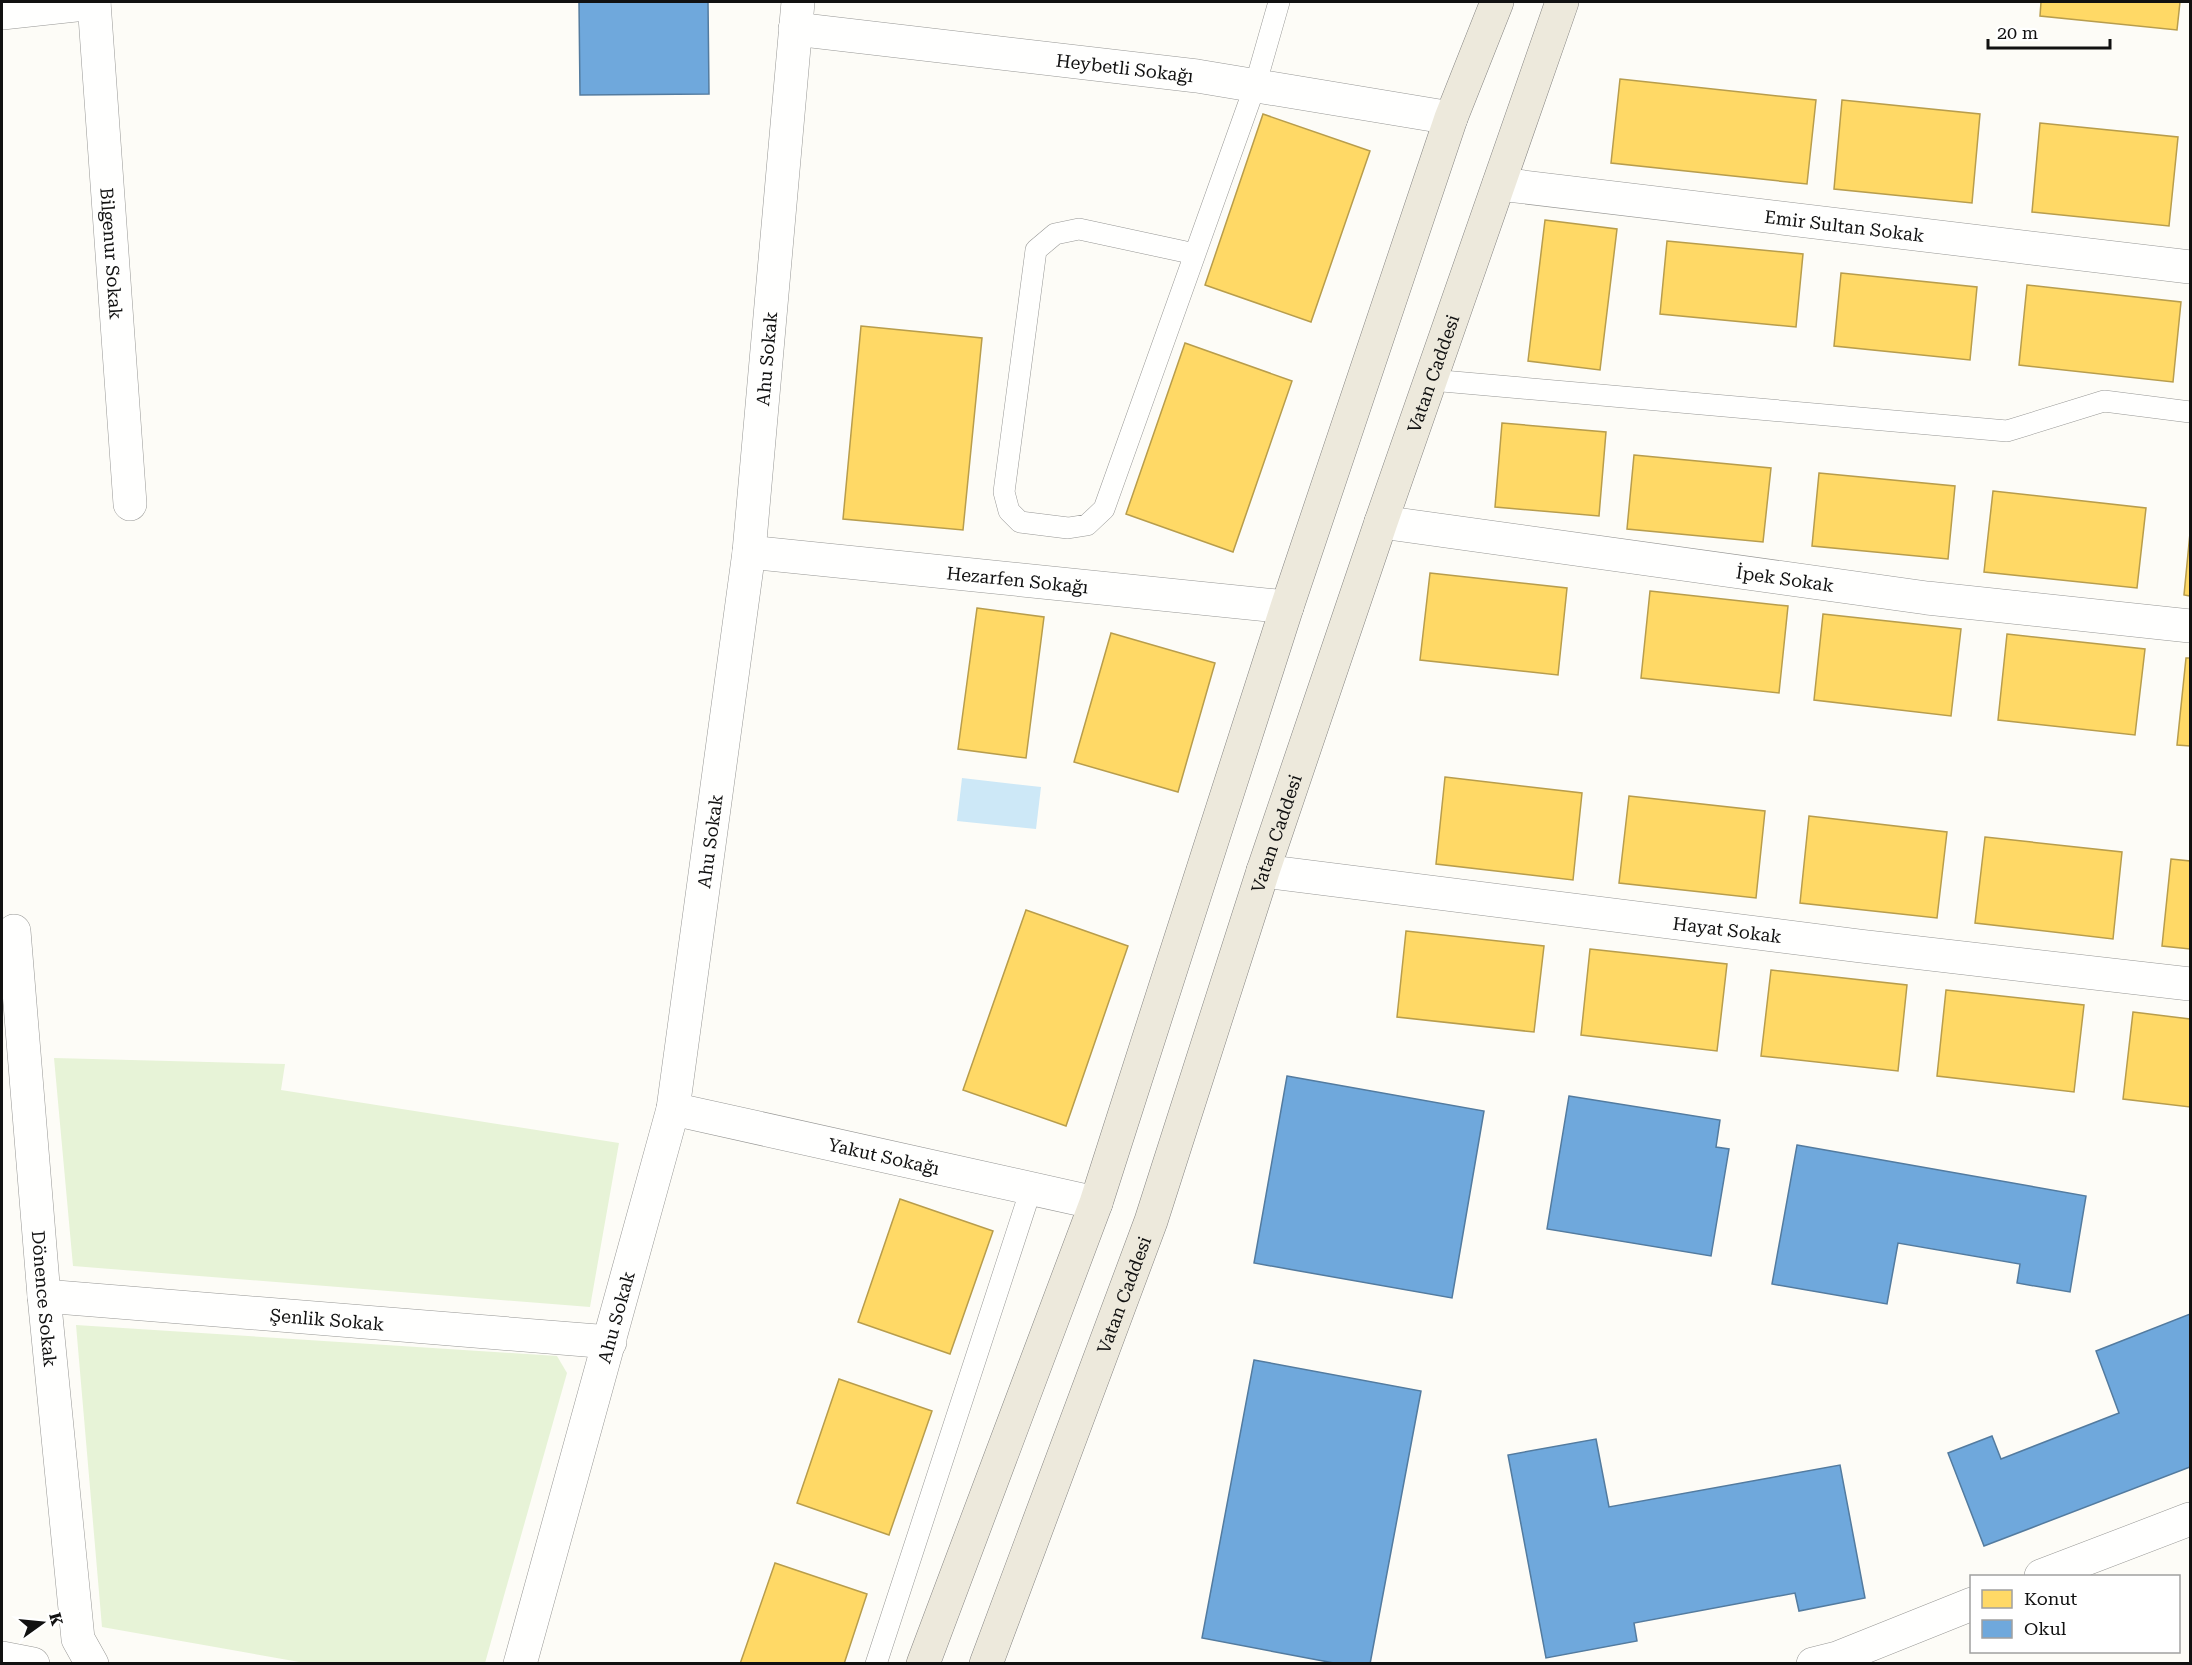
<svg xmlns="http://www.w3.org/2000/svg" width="2192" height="1665" font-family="'Roboto Serif',serif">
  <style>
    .green { fill: #e7f3d7 }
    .water { fill: #cde8f7 }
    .homes { fill: #ffd966; stroke: #b89d4c; stroke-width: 1.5 }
    .schools { fill: #6fa8dc; stroke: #537b9f; stroke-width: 1.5 }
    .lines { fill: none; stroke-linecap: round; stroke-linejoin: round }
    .lane-casing { stroke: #979795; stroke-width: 22 }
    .street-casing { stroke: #979795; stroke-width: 34 }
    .primary-casing { stroke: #858482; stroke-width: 34 }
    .lane { stroke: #fffffe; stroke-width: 21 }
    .street { stroke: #fffffe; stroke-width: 33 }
    .primary { stroke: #ede9dc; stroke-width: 33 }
    .labels { text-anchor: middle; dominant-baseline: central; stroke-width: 6; stroke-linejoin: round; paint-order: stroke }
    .street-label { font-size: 18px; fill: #111; stroke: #fff }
  </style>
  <rect width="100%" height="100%" fill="#fdfcf7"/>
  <g class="green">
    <polygon points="54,1058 285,1064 281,1090 619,1143 590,1307 73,1266"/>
    <polygon points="76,1325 557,1356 567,1373 485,1663 305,1663 102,1627"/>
  </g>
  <polygon class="water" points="962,778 1041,787 1036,829 957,821"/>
  <g class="homes">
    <polygon points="2041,2 2180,2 2177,30 2040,16"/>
    <polygon points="1620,79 1816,100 1807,184 1611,163"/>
    <polygon points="1842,100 1980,114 1972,203 1834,189"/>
    <polygon points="1263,114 1370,151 1311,322 1205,285"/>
    <polygon points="2040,123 2178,137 2169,226 2032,212"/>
    <polygon points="1545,220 1617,229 1600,370 1528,361"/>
    <polygon points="1667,241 1803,254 1796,327 1660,314"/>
    <polygon points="1841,273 1977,287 1970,360 1834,346"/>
    <polygon points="2027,285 2181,302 2173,382 2019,365"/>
    <polygon points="861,326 982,338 963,530 843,519"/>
    <polygon points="1185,343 1292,381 1233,552 1126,514"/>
    <polygon points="1502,423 1606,432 1599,516 1495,507"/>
    <polygon points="1634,455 1771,468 1763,542 1627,529"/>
    <polygon points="1819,473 1955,486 1948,559 1812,546"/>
    <polygon points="1993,491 2146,508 2137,588 1984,572"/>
    <polygon points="2190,533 2190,596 2184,595"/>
    <polygon points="1430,573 1567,588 1558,675 1420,660"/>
    <polygon points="1650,591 1788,606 1779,693 1641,678"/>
    <polygon points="977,608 1044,617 1026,758 958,749"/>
    <polygon points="1823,614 1961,629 1951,716 1814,700"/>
    <polygon points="1111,633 1215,663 1178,792 1074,762"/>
    <polygon points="2007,634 2145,649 2135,735 1998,720"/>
    <polygon points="2186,658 2190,658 2190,746 2177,745"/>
    <polygon points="1445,777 1582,793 1573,880 1436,864"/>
    <polygon points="1629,796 1765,811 1756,898 1619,883"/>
    <polygon points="1809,816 1947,832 1937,918 1800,903"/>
    <polygon points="1985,837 2122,852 2113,939 1975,923"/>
    <polygon points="2171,859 2190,861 2190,949 2162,946"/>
    <polygon points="1026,910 1128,946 1066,1126 963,1090"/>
    <polygon points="1406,931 1544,946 1534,1032 1397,1017"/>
    <polygon points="1590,949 1727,964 1717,1051 1581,1035"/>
    <polygon points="1771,970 1907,985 1898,1071 1761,1056"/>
    <polygon points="1946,990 2084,1005 2074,1092 1937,1076"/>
    <polygon points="2133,1012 2190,1019 2190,1107 2123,1099"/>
    <polygon points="900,1199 993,1231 950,1354 858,1322"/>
    <polygon points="839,1379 932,1411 889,1535 797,1503"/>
    <polygon points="775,1563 867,1594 844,1664 740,1664"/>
  </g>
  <g class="schools">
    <polygon points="579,2 708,2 709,94 580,95"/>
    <polygon points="1287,1076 1484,1111 1452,1298 1254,1263"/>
    <polygon points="1569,1096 1720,1120 1716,1147 1729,1149 1711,1256 1547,1229"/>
    <polygon points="1797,1145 2086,1196 2070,1292 2017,1283 2020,1264 1898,1243 1887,1304 1772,1284"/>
    <polygon points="2190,1314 2190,1467 1984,1546 1948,1453 1992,1436 2001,1459 2119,1413 2096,1351"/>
    <polygon points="1254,1360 1421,1391 1370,1664 1339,1664 1202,1638"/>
    <polygon points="1596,1439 1609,1507 1840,1465 1865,1598 1799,1611 1795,1593 1634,1623 1637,1641 1546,1658 1508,1455"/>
  </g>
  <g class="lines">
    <g class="lane-casing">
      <g id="lane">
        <polyline points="1195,254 1079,229 1055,234 1036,250 1004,492 1009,511 1020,522 1068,528 1087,525 1104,509 1255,86 1279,2"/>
        <polyline points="1431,380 2007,431 2104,401 2190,412"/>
        <polyline points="876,1664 1031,1189"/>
      </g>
    </g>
    <g class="street-casing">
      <g id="street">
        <path id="s1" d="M94 2 130 504"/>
        <polyline points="2,13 94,3"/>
        <path id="s2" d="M795 29 1197 76 1451 118"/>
        <path id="s3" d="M1499 184 2190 267"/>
        <path id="s4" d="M1381 522 1927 598 2190 626"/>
        <path id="s5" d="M749 552 1287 607"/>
        <path id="s6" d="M1263 871 1860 946 2190 984"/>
        <path id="s7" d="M14 931 44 1296 78 1639 92 1664"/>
        <path id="s8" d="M673 1109 1096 1203"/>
        <path id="s9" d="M44 1296 610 1342"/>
        <polyline points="2041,1576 2190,1519"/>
        <polyline points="2,1658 33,1664"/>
        <path id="s10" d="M520 1664 673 1109 749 552 798 2"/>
        <polyline points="1813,1664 1837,1658 1972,1604"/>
      </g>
    </g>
    <g class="primary-casing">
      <g id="primary">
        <polyline points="923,1664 1096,1203 1287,607 1451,118 1497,2"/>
        <path id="s11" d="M986 1664 1151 1221 1263 871 1381 522 1562 2"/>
      </g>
    </g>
    <use href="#lane" class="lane"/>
    <use href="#street" class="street"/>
    <use href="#primary" class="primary"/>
  </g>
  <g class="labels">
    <g class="street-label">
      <text stroke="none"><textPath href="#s2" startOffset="332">Heybetli Sokağı</textPath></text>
      <text stroke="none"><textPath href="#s3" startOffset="348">Emir Sultan Sokak</textPath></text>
      <text stroke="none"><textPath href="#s1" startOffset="252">Bilgenur Sokak</textPath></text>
      <text stroke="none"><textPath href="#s10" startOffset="1332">Ahu Sokak</textPath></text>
      <text stroke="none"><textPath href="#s11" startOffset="1366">Vatan Caddesi</textPath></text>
      <text stroke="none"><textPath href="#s4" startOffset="408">İpek Sokak</textPath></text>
      <text stroke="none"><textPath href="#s5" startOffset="270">Hezarfen Sokağı</textPath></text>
      <text stroke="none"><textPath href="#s11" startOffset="880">Vatan Caddesi</textPath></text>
      <text stroke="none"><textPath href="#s10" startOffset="846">Ahu Sokak</textPath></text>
      <text stroke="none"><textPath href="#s6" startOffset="468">Hayat Sokak</textPath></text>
      <text stroke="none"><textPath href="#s8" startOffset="216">Yakut Sokağı</textPath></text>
      <text stroke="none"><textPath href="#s11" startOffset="394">Vatan Caddesi</textPath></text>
      <text stroke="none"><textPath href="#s7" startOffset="369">Dönence Sokak</textPath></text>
      <text stroke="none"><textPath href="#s10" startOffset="360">Ahu Sokak</textPath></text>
      <text stroke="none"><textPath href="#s9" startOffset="284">Şenlik Sokak</textPath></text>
    </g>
  </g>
  <rect width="2192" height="1665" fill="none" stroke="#111111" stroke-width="6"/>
  <rect x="1970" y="1575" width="210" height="78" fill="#ffffff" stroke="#a0a0a0" stroke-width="1.5"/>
  <rect x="1982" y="1590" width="30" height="18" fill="#ffd966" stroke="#a0a0a0" stroke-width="1.5"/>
  <text x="2024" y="1605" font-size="18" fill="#111111">Konut</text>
  <rect x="1982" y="1620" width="30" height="18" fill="#6fa8dc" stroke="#a0a0a0" stroke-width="1.5"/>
  <text x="2024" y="1635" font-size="18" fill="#111111">Okul</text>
  <g transform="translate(42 1623) rotate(75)" stroke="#ffffff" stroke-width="4.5" paint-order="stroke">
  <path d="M0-4.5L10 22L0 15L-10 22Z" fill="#111111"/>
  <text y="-9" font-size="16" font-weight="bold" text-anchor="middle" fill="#111111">K</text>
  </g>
  <path d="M1988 39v9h122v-9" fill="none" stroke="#111111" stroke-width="3"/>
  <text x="1997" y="39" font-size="18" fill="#111111" stroke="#ffffff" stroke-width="4.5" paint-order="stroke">20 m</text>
</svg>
